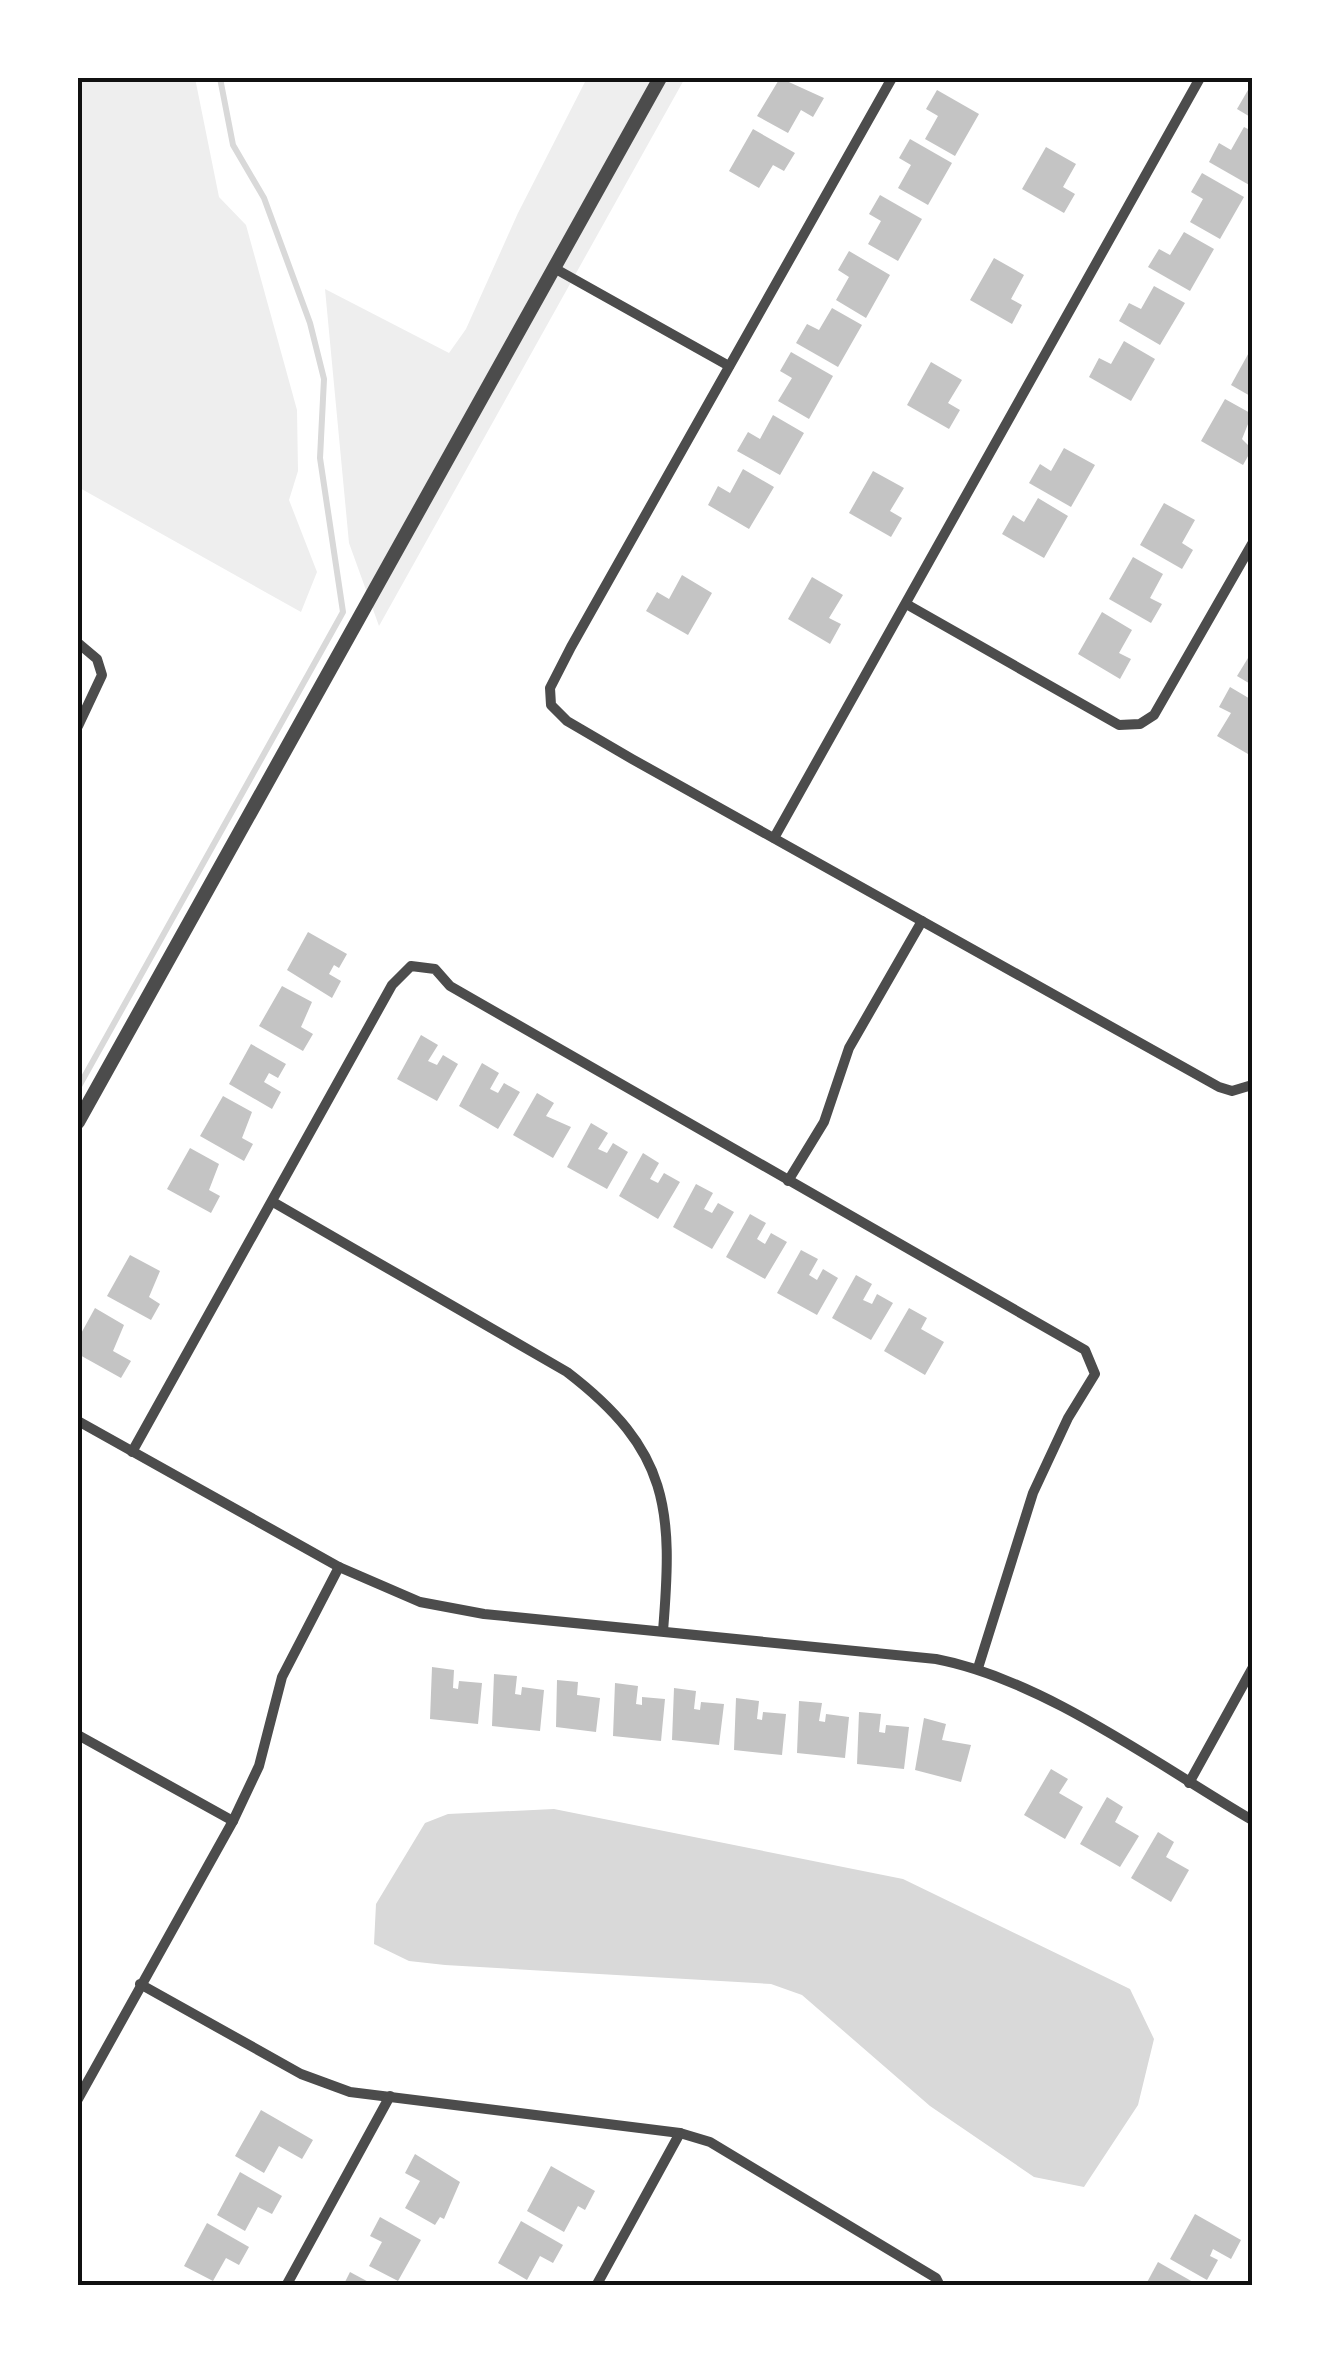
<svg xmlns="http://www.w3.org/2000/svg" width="1330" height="2363" font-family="'Noto Sans',sans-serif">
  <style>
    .green { fill: #eee }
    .water { fill: #d9d9d9 }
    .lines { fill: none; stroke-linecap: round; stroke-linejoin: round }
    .stream { stroke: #d9d9d9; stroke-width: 6 }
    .building { fill: #c4c4c4 }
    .minor { stroke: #4c4c4c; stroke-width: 10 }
    .tertiary { stroke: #4c4c4c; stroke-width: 14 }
    .neatline { fill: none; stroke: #111; stroke-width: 4 }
  </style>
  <rect width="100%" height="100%" fill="#fff"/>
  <g class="green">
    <polygon points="78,78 195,78 219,197 246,225 297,410 298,471 289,500 317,572 301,612 78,487"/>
    <polygon points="587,78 685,78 379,626 349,543 325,289 449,353 466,329 518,213"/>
  </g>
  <polygon class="water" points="554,1809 903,1879 1130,1989 1154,2039 1138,2105 1084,2187 1034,2177 930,2106 802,1995 771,1984 445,1965 409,1961 374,1944 376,1904 425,1823 448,1814"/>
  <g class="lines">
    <polyline class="stream" points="78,1088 343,612 320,458 324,379 310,323 264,198 233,145 220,78"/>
  </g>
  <g class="building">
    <polygon points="780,78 824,98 813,117 801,110 788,133 757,116"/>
    <polygon points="937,90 979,114 955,156 925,139 938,116 926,109"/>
    <polygon points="1248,90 1252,93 1252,118 1237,109"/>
    <polygon points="1244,127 1252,131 1251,186 1209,162 1219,143 1231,150"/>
    <polygon points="753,129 795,153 784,171 773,165 759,188 729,171"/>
    <polygon points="910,139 952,163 928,205 898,188 911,165 899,158"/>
    <polygon points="1046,147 1076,164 1063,187 1075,194 1064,213 1022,189"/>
    <polygon points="1202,173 1244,197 1220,239 1190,222 1203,199 1191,192"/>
    <polygon points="880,195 922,219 898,261 868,244 881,221 869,214"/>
    <polygon points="1184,232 1214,249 1190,291 1148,267 1159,249 1170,255"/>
    <polygon points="849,251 890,275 866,318 836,300 849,277 838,270"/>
    <polygon points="994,258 1024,275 1011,299 1022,305 1012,324 970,300"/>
    <polygon points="1154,286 1185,303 1160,345 1119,321 1129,303 1141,309"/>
    <polygon points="832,308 862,325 838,367 796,343 807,324 819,330"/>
    <polygon points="1124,341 1155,359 1131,401 1089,377 1099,358 1111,364"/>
    <polygon points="1252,347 1252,397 1231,385"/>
    <polygon points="791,352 833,376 809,419 778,401 792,378 780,371"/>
    <polygon points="931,362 962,380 948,403 960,410 949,429 907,405"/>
    <polygon points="1225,399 1252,414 1242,439 1252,449 1243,465 1201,441"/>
    <polygon points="773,415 804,433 780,475 737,451 748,432 760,439"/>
    <polygon points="1064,448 1095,465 1071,507 1029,483 1040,464 1051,471"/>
    <polygon points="743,469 774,487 749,529 708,505 718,486 730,493"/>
    <polygon points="873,471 904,488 890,511 902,518 891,537 849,513"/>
    <polygon points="1038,498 1068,516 1044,558 1002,534 1013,515 1024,522"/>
    <polygon points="1164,503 1195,520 1182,543 1193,550 1182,569 1140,545"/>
    <polygon points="1133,557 1163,574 1150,598 1162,604 1151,623 1109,599"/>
    <polygon points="682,575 712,593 688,635 646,611 657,592 669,599"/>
    <polygon points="812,577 843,595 829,618 841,624 830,644 788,619"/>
    <polygon points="1102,612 1132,630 1119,653 1131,659 1120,679 1078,654"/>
    <polygon points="1248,658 1252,660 1252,685 1237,676"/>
    <polygon points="1230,687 1252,700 1252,745 1248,754 1217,736 1231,713 1219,707"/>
    <polygon points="308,932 347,954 339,968 334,965 329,974 341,981 332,998 287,970"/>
    <polygon points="282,986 312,1002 301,1027 313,1034 303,1051 259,1026"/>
    <polygon points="421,1035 438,1045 428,1061 437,1065 443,1055 458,1064 437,1101 397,1079"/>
    <polygon points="251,1044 286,1064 278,1078 269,1073 264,1082 281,1092 272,1109 229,1084"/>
    <polygon points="482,1063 499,1073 490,1089 498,1093 504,1083 520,1092 498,1129 459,1106"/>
    <polygon points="537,1093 554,1103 546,1116 571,1127 553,1158 513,1135"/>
    <polygon points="223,1096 252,1112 242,1138 253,1144 244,1161 200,1136"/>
    <polygon points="591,1123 608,1133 598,1149 607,1153 613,1143 628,1152 607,1189 567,1167"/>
    <polygon points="190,1148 219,1164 209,1190 220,1196 211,1213 167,1189"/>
    <polygon points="643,1153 659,1163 650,1179 658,1183 664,1173 680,1182 658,1219 619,1196"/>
    <polygon points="696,1184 713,1193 704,1209 712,1213 718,1203 734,1212 712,1249 673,1227"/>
    <polygon points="750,1214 766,1223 757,1239 765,1244 771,1233 787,1242 765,1279 726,1257"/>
    <polygon points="801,1250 818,1259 809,1275 817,1280 823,1269 838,1278 817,1315 777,1293"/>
    <polygon points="130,1255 160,1271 149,1297 160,1304 151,1320 107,1296"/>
    <polygon points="856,1275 872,1284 863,1300 872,1304 877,1294 893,1303 871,1340 832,1318"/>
    <polygon points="95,1308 124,1325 113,1351 131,1361 121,1378 78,1354 78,1339"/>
    <polygon points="909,1308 927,1318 921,1329 944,1342 925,1375 884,1351"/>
    <polygon points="432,1667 454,1670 453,1688 458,1689 459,1681 482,1683 478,1724 430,1719"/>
    <polygon points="494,1674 517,1676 515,1694 521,1695 522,1687 544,1690 540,1731 492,1726"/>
    <polygon points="557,1680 578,1682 577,1695 600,1698 596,1732 556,1727"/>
    <polygon points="615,1683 638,1686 636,1704 642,1705 642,1697 665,1699 661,1741 613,1736"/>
    <polygon points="674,1688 696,1691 694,1709 700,1710 701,1702 724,1704 719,1745 672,1740"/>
    <polygon points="736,1698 759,1701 757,1719 762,1720 763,1712 786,1714 782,1755 734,1750"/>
    <polygon points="799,1701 822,1703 819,1721 825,1722 826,1714 849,1717 845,1758 797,1753"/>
    <polygon points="859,1712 881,1714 879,1732 885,1733 886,1725 909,1727 904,1769 857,1764"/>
    <polygon points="924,1718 946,1724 942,1740 971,1745 961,1782 915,1770"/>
    <polygon points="1051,1769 1068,1779 1059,1793 1083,1807 1065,1839 1024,1815"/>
    <polygon points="1107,1797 1123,1807 1115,1822 1139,1836 1120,1867 1080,1844"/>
    <polygon points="1158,1832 1174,1842 1166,1857 1189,1870 1171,1902 1131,1878"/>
    <polygon points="261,2110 313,2140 302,2159 279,2146 264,2173 235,2156"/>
    <polygon points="415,2154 460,2182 444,2219 440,2217 435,2225 405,2208 420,2181 405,2173"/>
    <polygon points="551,2166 595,2191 585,2210 578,2206 564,2232 527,2211"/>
    <polygon points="240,2172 282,2196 272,2214 258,2207 245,2231 217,2215"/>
    <polygon points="1195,2214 1241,2240 1231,2259 1213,2249 1210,2256 1218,2260 1207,2280 1170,2259"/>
    <polygon points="380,2217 421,2240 398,2281 369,2266 382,2242 370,2236"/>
    <polygon points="521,2221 563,2245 553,2263 540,2256 527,2280 498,2263"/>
    <polygon points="207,2223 249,2247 239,2265 226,2258 213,2281 184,2266"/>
    <polygon points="1158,2262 1200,2286 1145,2286"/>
    <polygon points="350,2272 376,2286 343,2286"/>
  </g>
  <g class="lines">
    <g class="minor">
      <polyline points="892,78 571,647 550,688 551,705 567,721 632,759 1219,1087 1232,1091 1252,1085"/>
      <polyline points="554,268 729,366"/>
      <polyline points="908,605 1119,725 1140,724 1154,715 1252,544"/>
      <polyline points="78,643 97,659 102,675 78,726"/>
      <polyline points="774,838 1200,78"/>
      <polyline points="788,1181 824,1122 849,1048 922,921"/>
      <path d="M273 1202 567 1372C670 1451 673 1509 663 1631"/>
      <path d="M78 1421 339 1567 420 1602 484 1614 936 1659C1042 1679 1158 1765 1252 1820"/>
      <polyline points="132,1452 392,985 411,966 435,969 450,986 1085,1350 1095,1374 1068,1418 1033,1493 978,1668"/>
      <polyline points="78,1735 233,1821"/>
      <polyline points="1189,1783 1252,1669"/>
      <polyline points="140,1984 301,2074 350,2092 680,2133 710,2142 936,2278 940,2286"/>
      <polyline points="78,2099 233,1821 259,1766 282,1677 339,1567"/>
      <polyline points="286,2286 390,2096"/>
      <polyline points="596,2286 680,2133"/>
    </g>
    <polyline class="tertiary" points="78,1122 660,78"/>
  </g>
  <rect width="1330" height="2363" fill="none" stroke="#ffffff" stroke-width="160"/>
  <rect x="80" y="80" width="1170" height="2203" class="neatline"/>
</svg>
